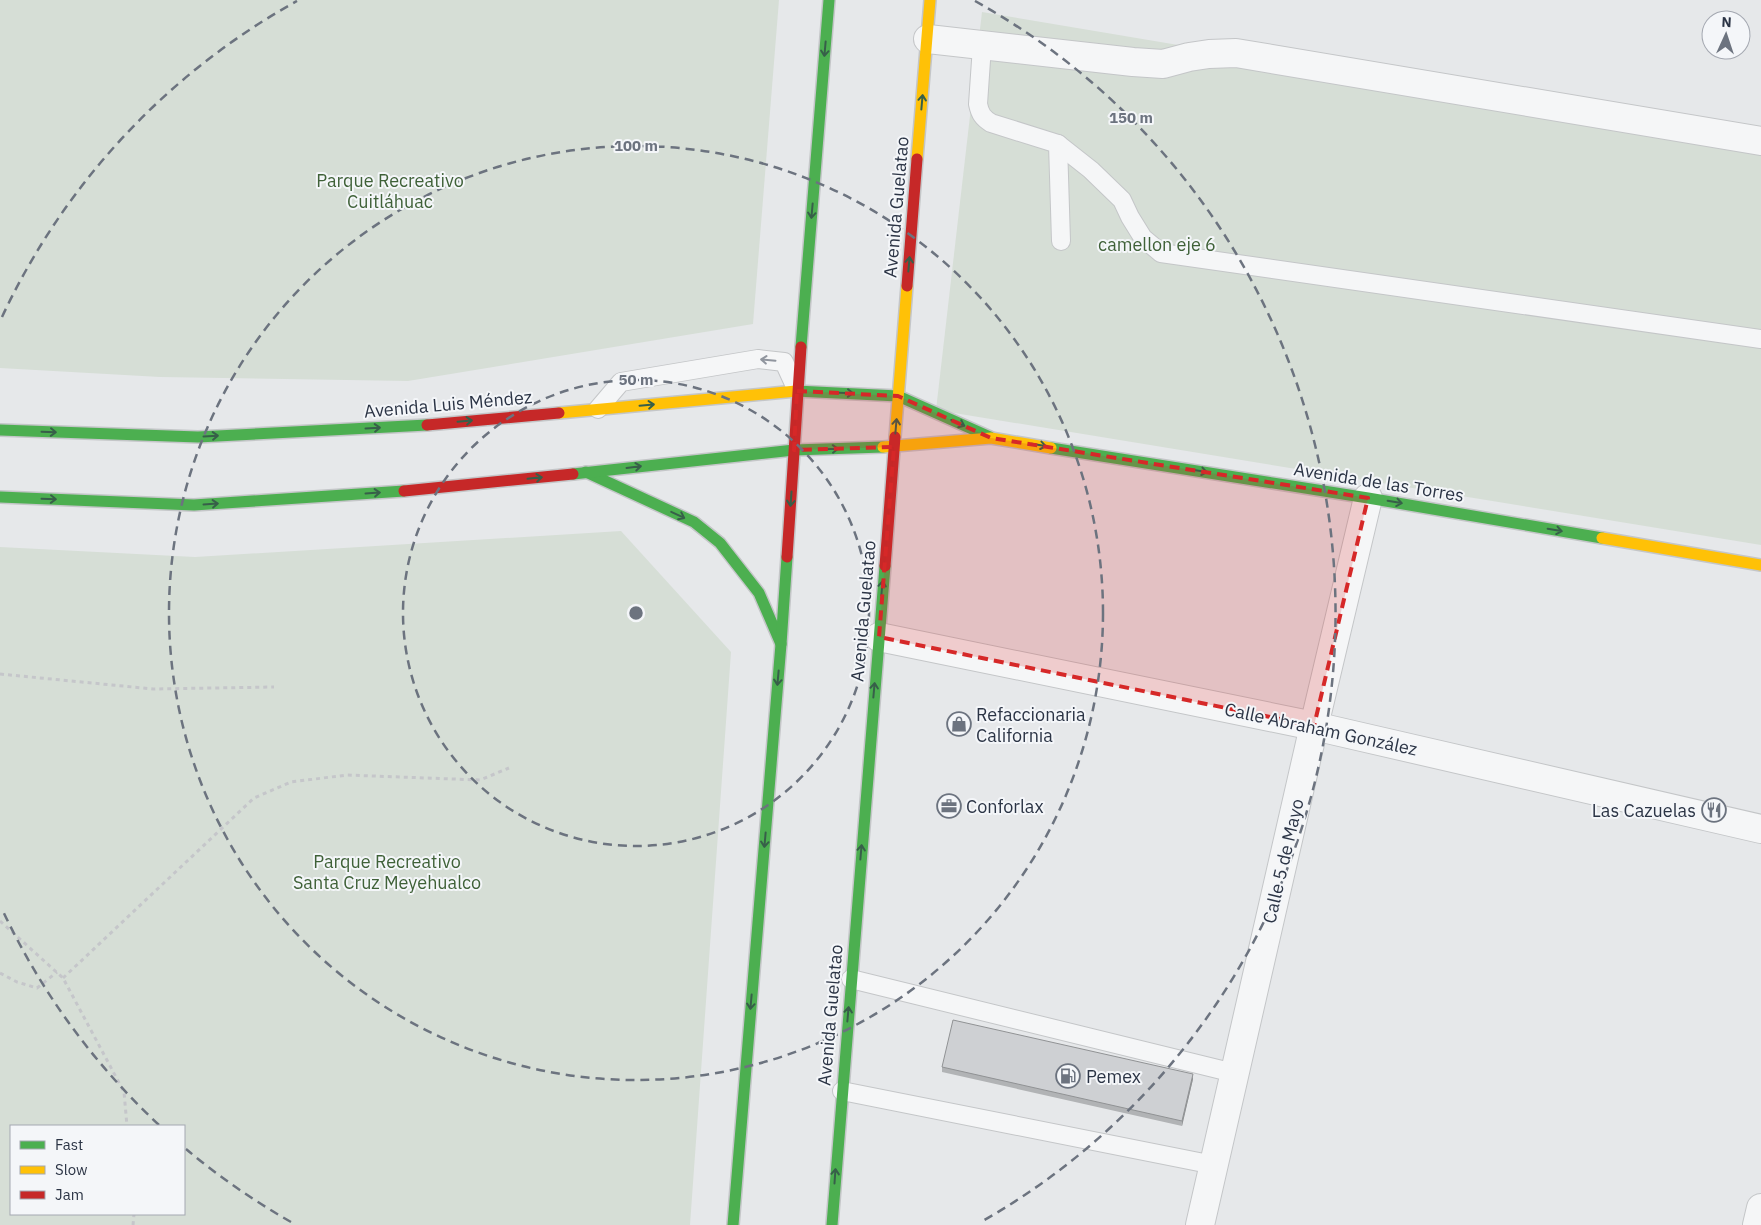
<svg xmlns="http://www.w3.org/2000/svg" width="1761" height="1225" font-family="'IBM Plex Sans',sans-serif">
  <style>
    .green { fill: #d6ded6; fill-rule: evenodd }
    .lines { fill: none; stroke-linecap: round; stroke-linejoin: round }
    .lane-casing { stroke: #c4c6c8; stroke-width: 20 }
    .street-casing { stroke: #c4c6c8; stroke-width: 30 }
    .fast-casing { stroke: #c4c6c8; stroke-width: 14 }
    .slow-casing { stroke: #c4c6c8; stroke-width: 14 }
    .jam-casing { stroke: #c4c6c8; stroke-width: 14 }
    .path { stroke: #c5c6ca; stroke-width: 3; stroke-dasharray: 4 4; stroke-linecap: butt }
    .lane { stroke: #f5f6f7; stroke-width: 18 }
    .street { stroke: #f5f6f7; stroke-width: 28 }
    .fast { stroke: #4caf50; stroke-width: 11 }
    .slow { stroke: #ffc107; stroke-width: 11 }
    .jam { stroke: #c62828; stroke-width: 11 }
    .wall { fill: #b1b3b5 }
    .shaded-wall { fill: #909294 }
    .building { fill: #ced0d3; stroke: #909294 }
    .oneway { stroke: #375f49 }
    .oneway2 { stroke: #90959e }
    .marked { fill: #d62828; fill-opacity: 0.2; stroke: #d62828; stroke-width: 4; stroke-dasharray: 10 6; stroke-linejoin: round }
    .ring { fill: none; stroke: #6c737f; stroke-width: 2.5; stroke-dasharray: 9 6 }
    .labels { text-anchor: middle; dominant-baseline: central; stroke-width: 4; stroke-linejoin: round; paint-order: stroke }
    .park-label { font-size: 18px; fill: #3f6138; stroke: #f4f6f9 }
    .street-label { font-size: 18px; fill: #2b3445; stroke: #f4f6f9 }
    .poi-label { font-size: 18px; fill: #2b3445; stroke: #f4f6f9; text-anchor: start }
    .centre { fill: #6c737f; stroke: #f4f6f9; stroke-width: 2.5 }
    .ring-label { font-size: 15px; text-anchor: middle; font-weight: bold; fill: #6c737f; stroke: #f4f6f9; stroke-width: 4; stroke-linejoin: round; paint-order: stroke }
  </style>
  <rect width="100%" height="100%" fill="#e6e8ea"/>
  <g class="green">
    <polygon points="0,0 779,0 753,324 408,381 160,377 0,368"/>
    <polygon points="982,12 1761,143 1761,545 936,410"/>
    <path d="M621 531 731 652 690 1225H0V547L195 557ZM184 1126V1214H11V1126Z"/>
  </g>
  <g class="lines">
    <g class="lane-casing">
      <g id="lane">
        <path d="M982 46 978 104C980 114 983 118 991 123L1058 144 1061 241"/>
        <polyline points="1058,144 1091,170 1122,200 1130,217 1143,238 1161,253 1761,339"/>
        <polyline points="598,409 621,382 758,359 784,362 795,386"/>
        <polyline points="851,979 1234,1073"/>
        <polyline points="842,1091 1214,1165"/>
      </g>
    </g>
    <g class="street-casing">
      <g id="street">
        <polyline points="928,39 1133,62 1163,64 1189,57 1209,54 1236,53 1761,141"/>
        <polyline points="879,637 1314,726 1761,829"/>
        <polyline points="1200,1225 1314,726 1368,498"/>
        <polyline points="1757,1225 1761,1208"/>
      </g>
    </g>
    <g class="fast-casing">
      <g id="fast">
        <polyline points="801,347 829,0"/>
        <polyline points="796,391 898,396 990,437"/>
        <polyline points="0,430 198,437 427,425"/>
        <polyline points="1051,448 1368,498 1602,538"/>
        <polyline points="586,472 694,522 720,543 759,593 781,644"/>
        <polyline points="573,474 794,450 883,447"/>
        <polyline points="0,497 194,505 404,491"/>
        <polyline points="733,1225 781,644 787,557"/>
        <polyline points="832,1225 885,566"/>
      </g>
    </g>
    <g class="slow-casing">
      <g id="slow">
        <polyline points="917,159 930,0"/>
        <polyline points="559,413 796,391"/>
        <polyline points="895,437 907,286"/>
        <polyline points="883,447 991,438 1051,448"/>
        <polyline points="1602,538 1761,565"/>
      </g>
    </g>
    <g class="jam-casing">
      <g id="jam">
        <polyline points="907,286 917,159"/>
        <polyline points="427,425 559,413"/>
        <polyline points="404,491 573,474"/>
        <polyline points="787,557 801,347"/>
        <polyline points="885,566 895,437"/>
      </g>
    </g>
    <g class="path">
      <polyline points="0,674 153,689 274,687"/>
      <polyline points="0,921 63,978 124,1092 127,1126"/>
      <polyline points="0,973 17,982 37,988 57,972"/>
      <polyline points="63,978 254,798 291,782 347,775 480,780 509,768"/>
      <polyline points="133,1225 134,1214"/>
    </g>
    <use href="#lane" class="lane"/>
    <use href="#street" class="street"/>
    <use href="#fast" class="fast"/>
    <use href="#slow" class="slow"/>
    <use href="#jam" class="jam"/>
  </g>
  <polygon class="wall" points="942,1067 1193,1079 1182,1126 942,1072"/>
  <polygon class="shaded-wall" points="1193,1074 1193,1079 1182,1126 1182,1121"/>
  <polygon class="building" points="953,1020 1193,1074 1182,1121 942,1067"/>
  <defs><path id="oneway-shaft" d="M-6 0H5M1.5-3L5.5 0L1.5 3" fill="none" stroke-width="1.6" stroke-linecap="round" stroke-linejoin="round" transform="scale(1.25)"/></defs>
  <g class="oneway">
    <use href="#oneway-shaft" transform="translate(825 49) rotate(95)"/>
    <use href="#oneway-shaft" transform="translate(922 102) rotate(-85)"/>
    <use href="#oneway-shaft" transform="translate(812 211) rotate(95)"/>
    <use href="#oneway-shaft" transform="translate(909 264) rotate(-85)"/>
    <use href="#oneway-shaft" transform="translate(846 393) rotate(2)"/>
    <use href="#oneway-shaft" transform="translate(647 405) rotate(-5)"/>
    <use href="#oneway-shaft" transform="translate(465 421) rotate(-5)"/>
    <use href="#oneway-shaft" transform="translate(958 423) rotate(24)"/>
    <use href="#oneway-shaft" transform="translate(896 426) rotate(-85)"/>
    <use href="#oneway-shaft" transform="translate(373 428) rotate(-3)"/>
    <use href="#oneway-shaft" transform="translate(49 432) rotate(2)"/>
    <use href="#oneway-shaft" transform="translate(211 436) rotate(-3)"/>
    <use href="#oneway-shaft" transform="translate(1039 445) rotate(9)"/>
    <use href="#oneway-shaft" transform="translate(831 449) rotate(-2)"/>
    <use href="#oneway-shaft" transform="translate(634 467) rotate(-7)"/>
    <use href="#oneway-shaft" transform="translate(1200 471) rotate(9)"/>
    <use href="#oneway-shaft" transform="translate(535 478) rotate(-6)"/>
    <use href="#oneway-shaft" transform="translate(373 493) rotate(-4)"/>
    <use href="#oneway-shaft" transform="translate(49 499) rotate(2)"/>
    <use href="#oneway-shaft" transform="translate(791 499) rotate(94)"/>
    <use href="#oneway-shaft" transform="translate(1395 502) rotate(10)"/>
    <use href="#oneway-shaft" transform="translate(211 504) rotate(-4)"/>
    <use href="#oneway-shaft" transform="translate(678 515) rotate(25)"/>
    <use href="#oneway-shaft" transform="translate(1555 530) rotate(10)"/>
    <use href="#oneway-shaft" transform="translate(882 588) rotate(-85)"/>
    <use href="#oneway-shaft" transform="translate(778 678) rotate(95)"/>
    <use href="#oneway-shaft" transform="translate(874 690) rotate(-85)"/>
    <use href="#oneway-shaft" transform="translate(765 840) rotate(95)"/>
    <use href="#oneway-shaft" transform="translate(861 852) rotate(-85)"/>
    <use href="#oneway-shaft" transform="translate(751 1002) rotate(95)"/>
    <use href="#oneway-shaft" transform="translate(848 1014) rotate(-85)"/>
    <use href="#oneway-shaft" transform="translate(835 1176) rotate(-86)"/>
  </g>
  <use class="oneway2" href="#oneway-shaft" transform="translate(768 360) rotate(-175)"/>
  <path class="marked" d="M797 391 898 396 991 438 1368 498 1314 726 879 637 894 447 794 450Z"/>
  <g class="ring">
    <circle cx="636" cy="613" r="233"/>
    <circle cx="636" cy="613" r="467"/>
    <path d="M291 1222A700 700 0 0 1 186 1149M159 1125A700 700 0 0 1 2 909M2 317A700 700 0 0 1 297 1M975 1A700 700 0 0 1 981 1222"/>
  </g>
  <defs>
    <g id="shop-ring" transform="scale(1.25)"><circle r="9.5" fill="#f4f6f9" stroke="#6c737f" stroke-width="1.5"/><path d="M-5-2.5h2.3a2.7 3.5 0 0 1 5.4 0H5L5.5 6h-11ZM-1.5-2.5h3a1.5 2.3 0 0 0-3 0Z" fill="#6c737f"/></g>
    <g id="office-ring" transform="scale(1.25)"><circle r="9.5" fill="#f4f6f9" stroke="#6c737f" stroke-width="1.5"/><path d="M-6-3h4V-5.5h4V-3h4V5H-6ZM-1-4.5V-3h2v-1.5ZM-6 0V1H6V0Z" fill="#6c737f"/></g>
    <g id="restaurant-ring" transform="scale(1.25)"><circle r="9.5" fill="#f4f6f9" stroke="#6c737f" stroke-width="1.5"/><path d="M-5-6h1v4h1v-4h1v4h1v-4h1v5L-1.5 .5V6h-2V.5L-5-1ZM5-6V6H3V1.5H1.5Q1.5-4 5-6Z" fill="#6c737f"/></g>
    <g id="fuel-ring" transform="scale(1.25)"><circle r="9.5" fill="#f4f6f9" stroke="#6c737f" stroke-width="1.5"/><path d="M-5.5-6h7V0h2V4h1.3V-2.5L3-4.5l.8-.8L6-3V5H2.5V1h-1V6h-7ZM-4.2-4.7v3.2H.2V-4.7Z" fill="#6c737f"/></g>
  </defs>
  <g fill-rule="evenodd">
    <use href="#shop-ring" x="959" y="724"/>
    <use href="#office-ring" x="949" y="806"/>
    <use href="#restaurant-ring" x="1714" y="810"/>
    <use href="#fuel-ring" x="1068" y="1076"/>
  </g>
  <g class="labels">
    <g class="park-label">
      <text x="390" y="180">Parque Recreativo<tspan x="390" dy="21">Cuitláhuac</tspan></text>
      <text x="1157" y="244">camellon eje 6</text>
      <text x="387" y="861">Parque Recreativo<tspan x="387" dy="21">Santa Cruz Meyehualco</tspan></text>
    </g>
    <g class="street-label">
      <text transform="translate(896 207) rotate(-85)">Avenida Guelatao</text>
      <text transform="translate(448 404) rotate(-5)">Avenida Luis Méndez</text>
      <text transform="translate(1379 482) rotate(9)">Avenida de las Torres</text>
      <text transform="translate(863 611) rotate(-85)">Avenida Guelatao</text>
      <text transform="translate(1321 729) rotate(12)">Calle Abraham González</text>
      <text transform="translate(1283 861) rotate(-77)">Calle 5 de Mayo</text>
      <text transform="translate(830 1015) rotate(-85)">Avenida Guelatao</text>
    </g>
    <g class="poi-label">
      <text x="976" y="714">Refaccionaria<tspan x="976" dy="21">California</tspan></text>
      <text x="966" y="806">Conforlax</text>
      <text x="1696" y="810" text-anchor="end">Las Cazuelas</text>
      <text x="1086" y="1076">Pemex</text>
    </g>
  </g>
  <circle cx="636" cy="613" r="8" class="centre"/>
  <g class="ring-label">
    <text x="1131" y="123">150 m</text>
    <text x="636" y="151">100 m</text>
    <text x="636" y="385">50 m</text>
  </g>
  <rect x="10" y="1125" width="175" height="90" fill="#f4f6f9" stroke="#a4a8b1"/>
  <rect x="20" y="1141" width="25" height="8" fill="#4caf50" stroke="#a4a8b1"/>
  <text x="55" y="1150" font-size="15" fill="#2b3445">Fast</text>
  <rect x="20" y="1166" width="25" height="8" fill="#ffc107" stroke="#a4a8b1"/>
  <text x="55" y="1175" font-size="15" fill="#2b3445">Slow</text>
  <rect x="20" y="1191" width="25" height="8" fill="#c62828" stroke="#a4a8b1"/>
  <text x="55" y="1200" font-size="15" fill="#2b3445">Jam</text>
  <g transform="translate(1726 35) rotate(3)"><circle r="24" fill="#f4f6f9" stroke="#a4a8b1"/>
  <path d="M0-4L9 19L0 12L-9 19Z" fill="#6c737f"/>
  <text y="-8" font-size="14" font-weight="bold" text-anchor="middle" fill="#2b3445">N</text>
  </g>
</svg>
